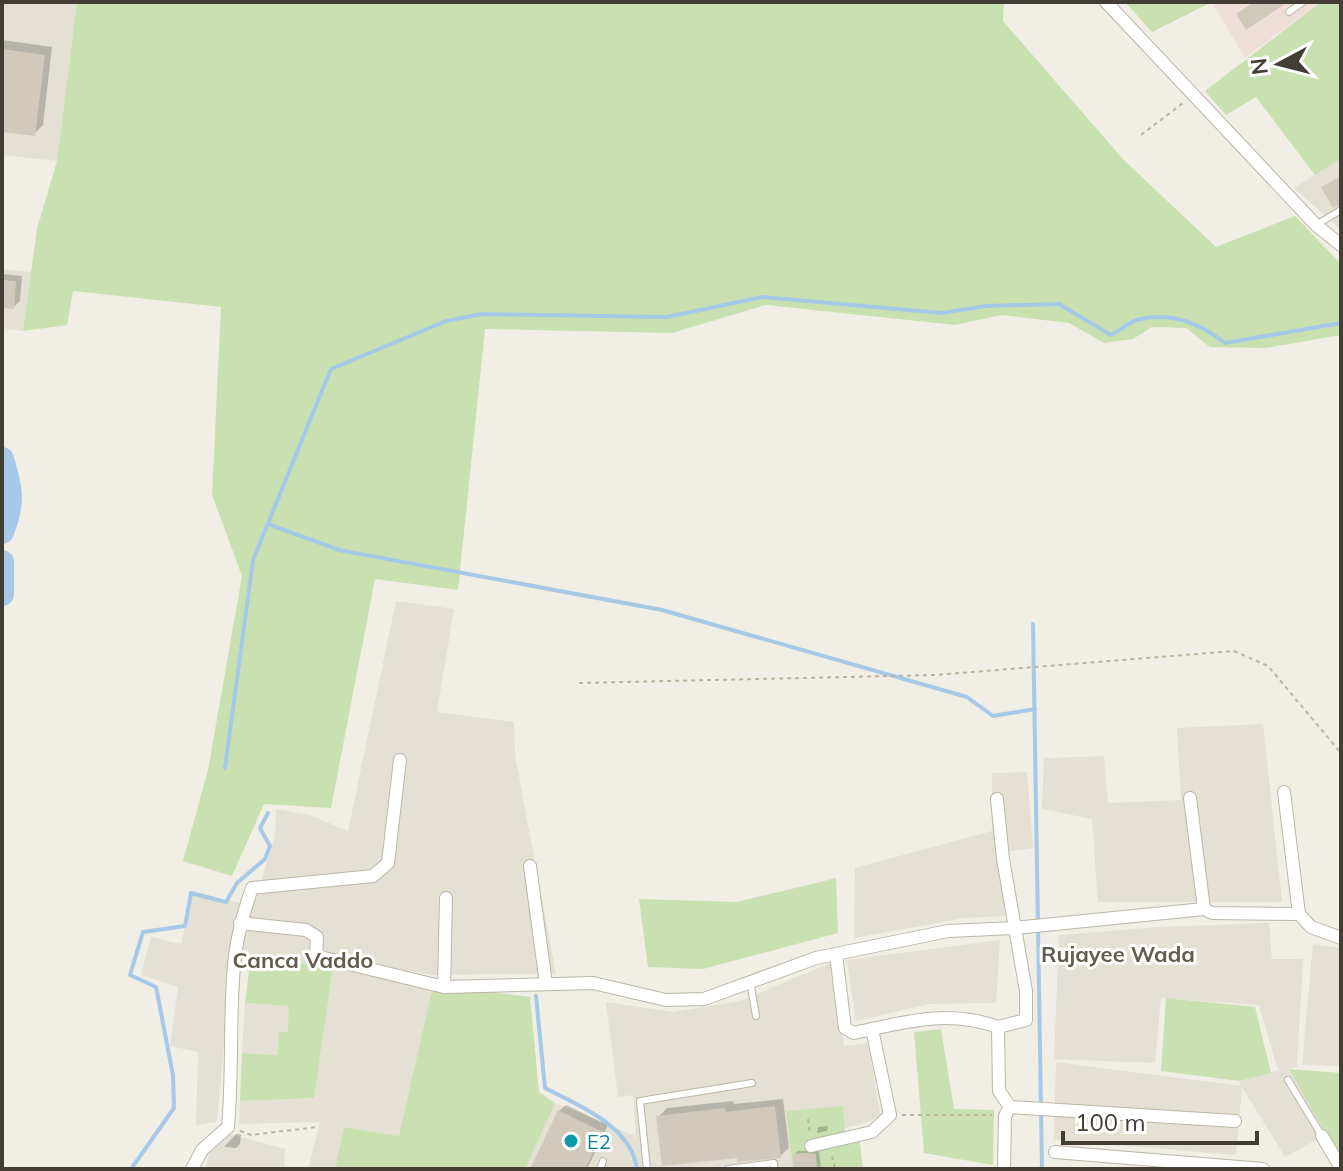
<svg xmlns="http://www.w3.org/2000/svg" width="1343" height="1171" font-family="Mulish,sans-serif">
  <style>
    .residential { fill: #e4e0d3 }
    .medical { fill: #f0ded9 }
    .green { fill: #c9e1b1 }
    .shadow { fill: #0003 }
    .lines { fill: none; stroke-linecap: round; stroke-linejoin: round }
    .stream { stroke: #a6c9e8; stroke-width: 4 }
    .river { stroke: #a6c9e8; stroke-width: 24 }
    .building { fill: #d1cabb }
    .service-casing { stroke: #bbb6a8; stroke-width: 8 }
    .minor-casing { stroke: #bbb6a8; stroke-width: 14 }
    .path { stroke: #bbb29b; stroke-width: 2; stroke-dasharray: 4 4; stroke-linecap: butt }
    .service { stroke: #fff; stroke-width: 6 }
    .minor { stroke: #fff; stroke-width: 12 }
    .culture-dot { fill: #0f9aa8; stroke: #fff; stroke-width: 3 }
    .labels { text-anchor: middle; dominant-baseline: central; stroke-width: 6; stroke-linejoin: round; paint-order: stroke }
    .culture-label { font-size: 20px; fill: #0d838f; stroke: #fff; text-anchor: start }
    .neighbourhood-label { font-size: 22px; font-weight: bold; fill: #645c4d; stroke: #fff }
  </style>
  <rect width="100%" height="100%" fill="#f1eee5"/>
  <g class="residential">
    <polygon points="2,2 77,2 57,161 2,155"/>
    <polygon points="1341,159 1341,230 1294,188"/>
    <polygon points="2,269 31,272 23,331 2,328"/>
    <polygon points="396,601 454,609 437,712 514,722 515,755 556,974 432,975 313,953 311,964 232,952 217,1122 196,1125 198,1052 170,1046 178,987 141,975 151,937 181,944 192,894 254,905 275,836 276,809 310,815 348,831"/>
    <polygon points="1263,724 1282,902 1098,902 1092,819 1042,809 1044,758 1104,756 1108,803 1181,800 1177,728"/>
    <polygon points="1027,772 1033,848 1000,853 1005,916 965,918 854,938 855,868 992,831 992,773"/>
    <polygon points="1269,923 1272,959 1303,959 1297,1067 1289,1069 1327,1134 1285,1157 1242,1087 1236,1155 1054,1140 1056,1062 1241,1086 1239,1081 1284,1069 1278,1070 1259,1005 1161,998 1155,1063 1054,1059 1059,935 1159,927"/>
    <polygon points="1000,940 996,1003 929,1004 856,1021 847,960"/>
    <polygon points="1313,944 1341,948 1341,1066 1302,1065"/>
    <polygon points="830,963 844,1046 868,1043 881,1118 832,1132 794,1169 525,1169 555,1103 636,1136 633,1095 618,1097 606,1002 673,1012 740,1001"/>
    <polygon points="333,968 436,985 399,1136 344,1127 335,1169 308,1169 320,1122 239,1124 240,1101 314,1098"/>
    <polygon points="245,1003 290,1006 288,1032 278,1055 242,1053"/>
    <polygon points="230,1134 285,1149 284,1169 205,1169 209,1154"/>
  </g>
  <polygon class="medical" points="1212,2 1321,2 1245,58"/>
  <g class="green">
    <polygon points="77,2 1004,2 1003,21 1123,159 1216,247 1295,216 1339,262 1341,335 1266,348 1210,347 1186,328 1152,327 1133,339 1104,343 1069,323 1002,315 955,325 766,305 672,333 485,329 458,590 375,579 331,808 264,804 232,876 183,861 208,770 242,576 212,495 221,307 73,291 67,325 23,331 37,229 57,161"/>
    <polygon points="1125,2 1212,2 1152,32"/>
    <polygon points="1321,2 1341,2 1341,159 1315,175 1256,97 1226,115 1205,91"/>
    <polygon points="836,878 838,933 703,969 648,967 639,899 737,902"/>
    <polygon points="251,955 333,968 314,1098 240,1101 242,1053 277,1055 279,1033 288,1031 289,1006 245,1003"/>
    <polygon points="436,985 530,997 539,1092 555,1103 525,1169 335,1169 344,1127 399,1136 431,995"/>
    <polygon points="1166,998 1255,1007 1271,1073 1239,1081 1161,1071"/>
    <polygon points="941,1029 954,1109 994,1110 993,1165 924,1153 914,1032"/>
    <polygon points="1289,1069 1341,1073 1341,1149 1335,1150"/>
    <polygon points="843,1106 845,1136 859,1135 863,1169 793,1169 786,1111"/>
  </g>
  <g class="shadow">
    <polygon points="2,40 52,47 43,125 34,134 2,130"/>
    <polygon points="2,274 22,276 20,301 14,307 2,306"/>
    <polygon points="783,1099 789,1148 780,1156 739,1155 658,1117 667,1108 733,1101 734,1104"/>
    <polygon points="566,1105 608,1125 587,1169 533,1169 559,1111"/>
    <polygon points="828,1126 827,1131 817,1133 818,1127"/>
    <polygon points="236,1134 241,1134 240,1144 236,1148 224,1147"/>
    <polygon points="798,1151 819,1151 821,1168 796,1169 795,1154"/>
  </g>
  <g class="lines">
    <g class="stream">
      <polyline points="268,524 339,550 662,610 967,697 993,716 1035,709"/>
      <polyline points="1033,624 1042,1169"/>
      <path d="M225 768 253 560 331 369 446 321 482 314 667 317 762 297 942 313 986 306 1059 304 1111 335C1120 330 1130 321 1140 319 1173 312 1199 323 1225 343L1341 323"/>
      <path d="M536 996 545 1088C580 1106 631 1126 637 1169"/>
      <polyline points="131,1169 174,1108 173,1075 156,987 130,975 143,932 185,926 191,893 226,902 237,883 265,859 270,846 260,828 268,813"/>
    </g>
    <g class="river">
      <path d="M2 459C11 489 14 502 2 532"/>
      <polyline points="2,562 2,594"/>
    </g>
  </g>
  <g class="building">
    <polygon points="1254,2 1288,2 1246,30 1236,14"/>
    <polygon points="2,49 45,55 35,136 2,132"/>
    <polygon points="1341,176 1341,204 1333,208 1321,187"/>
    <polygon points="2,280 16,281 14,309 2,308"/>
    <polygon points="775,1106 781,1158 737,1162 737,1158 662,1166 656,1116 725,1108 726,1112"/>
    <polygon points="558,1110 603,1132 585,1169 530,1169"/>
    <polygon points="805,1153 816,1154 817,1169 794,1169 793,1154"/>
  </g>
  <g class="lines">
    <g class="service-casing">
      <g id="service">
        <polyline points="1289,12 1303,2"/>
        <polyline points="1316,225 1341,210"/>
        <polyline points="750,981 756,1016"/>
        <polyline points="1288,1080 1322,1136"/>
        <polyline points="600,1169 603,1161"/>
        <polyline points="647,1169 640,1101 752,1083"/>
        <polyline points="728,1169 774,1163 774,1169"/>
      </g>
    </g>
    <g class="minor-casing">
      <g id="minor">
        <polyline points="1106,2 1316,225 1341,245"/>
        <polyline points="1284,792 1299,914"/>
        <polyline points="1190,798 1204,909"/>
        <polyline points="997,799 1003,859 1026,991 1026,1020 998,1027"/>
        <polyline points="530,866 546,984"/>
        <polyline points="240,923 306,930 317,937 316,956 444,987 593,983 666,1000 704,999 816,958 948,931 1015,928 1204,909 1212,913 1299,914 1311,927 1341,938"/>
        <path d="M836 954 845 1028 854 1033C905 1022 947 1009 998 1027L999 1091 1010 1107"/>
        <polyline points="444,987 446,898"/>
        <polyline points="1010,1107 1235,1121"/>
        <polyline points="1322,1136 1341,1168"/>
        <polyline points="811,1146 872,1132 890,1115 872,1029"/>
        <polyline points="1055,1152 1263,1169"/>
        <path d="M192 1169 202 1150 228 1127C233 1073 229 1020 234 966 236 939 243 914 252 888L373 876 388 863 400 760"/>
        <polyline points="1004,1169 1005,1116 1010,1107"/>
      </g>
    </g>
    <g class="path">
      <polyline points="1141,135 1183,103"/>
      <polyline points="579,683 935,675 1234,651 1268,666 1341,753"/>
      <polyline points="902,1115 992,1115"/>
      <polyline points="808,1119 810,1134"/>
      <polyline points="240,1131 251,1135 317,1127"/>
      <polyline points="832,1156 835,1169"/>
    </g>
    <use href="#service" class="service"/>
    <use href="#minor" class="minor"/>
  </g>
  <circle class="culture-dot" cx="571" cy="1141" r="8"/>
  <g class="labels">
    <g class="culture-label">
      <text x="587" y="1141">E2</text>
    </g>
    <g class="neighbourhood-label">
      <text x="1118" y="954">Rujayee Wada</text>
      <text x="303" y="960">Canca Vaddo</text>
    </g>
  </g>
  <rect width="1343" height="1171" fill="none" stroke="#423e35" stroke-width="8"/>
  <g transform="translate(1279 64) rotate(263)" stroke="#ffffff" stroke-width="6" paint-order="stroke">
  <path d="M0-6L14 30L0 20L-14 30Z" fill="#423e35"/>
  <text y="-12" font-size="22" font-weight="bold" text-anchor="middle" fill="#423e35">N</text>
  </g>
  <path d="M1063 1131v12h194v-12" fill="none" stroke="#423e35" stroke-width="4"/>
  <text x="1075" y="1131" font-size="24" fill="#423e35" stroke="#ffffff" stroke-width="6" paint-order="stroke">100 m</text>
</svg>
